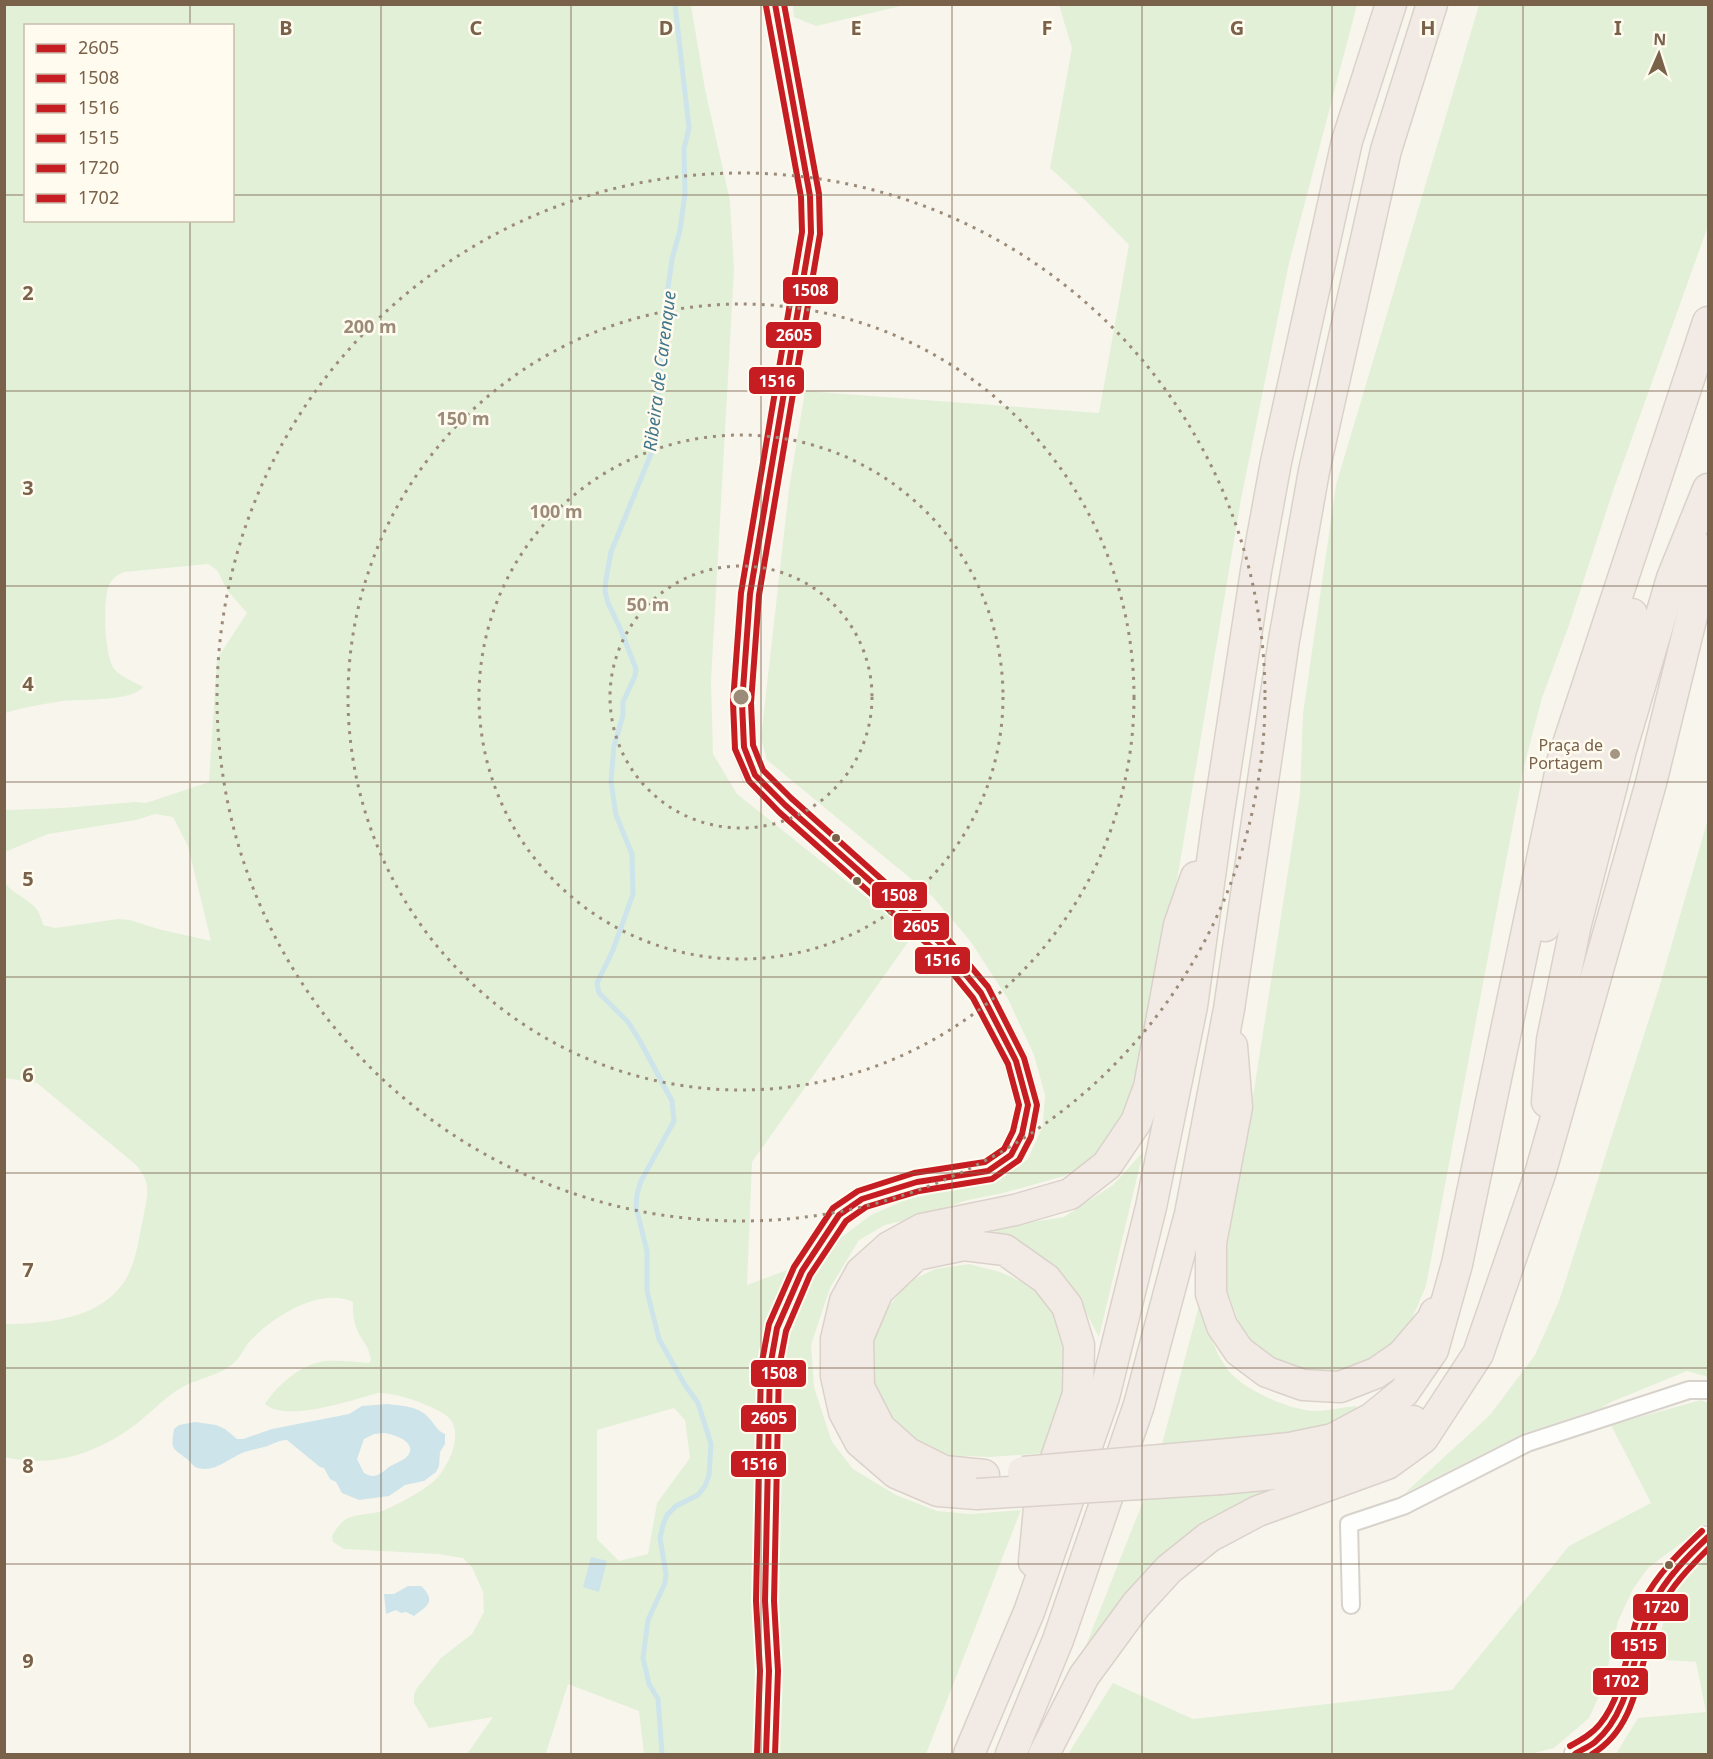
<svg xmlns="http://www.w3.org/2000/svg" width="1713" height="1759" font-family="'Noto Sans',sans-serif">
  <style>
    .green { fill: #e2f0d7; fill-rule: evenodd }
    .water { fill: #cde4ea; fill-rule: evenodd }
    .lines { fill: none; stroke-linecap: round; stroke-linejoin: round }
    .stream { stroke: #cde4ea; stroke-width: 5 }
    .minor-casing { stroke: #d7d2cb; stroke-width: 20 }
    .tertiary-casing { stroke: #d7d2cb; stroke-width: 24 }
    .secondary-casing { stroke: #d6d1c7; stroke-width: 27 }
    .motorway-casing { stroke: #dad2ca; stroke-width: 33 }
    .minor { stroke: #fefefc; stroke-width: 16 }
    .tertiary { stroke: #fefefc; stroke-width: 21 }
    .secondary { stroke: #fefefc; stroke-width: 24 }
    .motorway { stroke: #f2ebe5; stroke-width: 30 }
    .motorway-bridge-casing { stroke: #dad2ca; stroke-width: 33; stroke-linecap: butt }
    .motorway-bridge { stroke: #f2ebe5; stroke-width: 30 }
    .bus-1-casing { stroke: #fffbef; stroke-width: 10 }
    .bus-2-casing { stroke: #fffbef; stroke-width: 10 }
    .bus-3-casing { stroke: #fffbef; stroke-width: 10 }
    .bus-4-casing { stroke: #fffbef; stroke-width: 10 }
    .bus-5-casing { stroke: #fffbef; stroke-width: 10 }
    .bus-6-casing { stroke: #fffbef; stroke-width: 10 }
    .bus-1 { stroke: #c61d23; stroke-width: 6 }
    .bus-2 { stroke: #c61d23; stroke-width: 6 }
    .bus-3 { stroke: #c61d23; stroke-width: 6 }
    .bus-4 { stroke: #c61d23; stroke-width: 6 }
    .bus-5 { stroke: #c61d23; stroke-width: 6 }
    .bus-6 { stroke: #c61d23; stroke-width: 6 }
    .grid { fill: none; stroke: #79614a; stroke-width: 1.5; stroke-opacity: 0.55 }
    .ring { fill: none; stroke: #9c8b78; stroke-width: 3; stroke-dasharray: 3 6 }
    .poi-dot { fill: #a59583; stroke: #fffbef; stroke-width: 2 }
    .bus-dot { fill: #79614a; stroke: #fffbef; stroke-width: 2 }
    .labels { text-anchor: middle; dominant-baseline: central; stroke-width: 5; stroke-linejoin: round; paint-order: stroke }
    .poi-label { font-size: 16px; fill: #79614a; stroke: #fffbef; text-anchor: end }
    .water-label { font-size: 18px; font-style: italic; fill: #43778d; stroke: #fffbef }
    .grid-label { font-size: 20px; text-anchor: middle; font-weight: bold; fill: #79614a; stroke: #fffbef; stroke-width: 5; stroke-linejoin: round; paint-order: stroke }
    .centre { fill: #9c8b78; stroke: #fffbef; stroke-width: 3 }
    .ring-label { font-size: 18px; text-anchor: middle; font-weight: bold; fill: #9c8b78; stroke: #fffbef; stroke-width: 5; stroke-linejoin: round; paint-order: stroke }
    .line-badge { stroke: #fffbef; stroke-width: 2 }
    .badge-label { font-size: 16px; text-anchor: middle; font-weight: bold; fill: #fff }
  </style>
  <rect width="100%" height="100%" fill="#f8f5ed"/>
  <g class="green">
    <path d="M4 5H691L705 89 730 201 734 270 711 681 713 754 737 794 894 919 911 938 752 1162 747 1285 790 1269 764 1333 761 1742 755 1754H644L639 1711 568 1684 546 1753 549 1754H467L493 1717 429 1728 414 1703V1694L417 1688 441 1658 472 1634 484 1612 483 1592 472 1567 463 1558 438 1554 344 1549 333 1542 332 1536C337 1528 341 1520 351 1517 362 1513 375 1515 387 1509 400 1503 423 1491 434 1481 447 1469 464 1436 450 1419 446 1414 437 1410 431 1407 415 1400 395 1393 378 1393 352 1400 287 1423 265 1404 278 1384 301 1364 326 1361 340 1360 355 1362 369 1363L371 1360C368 1343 361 1341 356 1327 353 1319 353 1310 353 1302 320 1287 275 1316 252 1339 245 1345 242 1355 236 1361 221 1376 197 1378 179 1389 165 1398 153 1410 140 1421 101 1452 54 1469 5 1457V1324C49 1324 108 1318 129 1273 137 1256 139 1237 143 1219 147 1194 153 1184 135 1164L37 1083 5 1078V883C14 895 30 899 38 911 40 915 42 920 43 925L55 928 118 919 130 920 158 929 211 941 188 846 173 817 155 814 136 820 48 834 5 852V810L63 808 135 802 146 803 209 782 217 659 247 613 227 590 217 570 208 564 124 572C117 575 114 577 110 583 102 597 104 658 115 670 122 677 134 682 143 687 131 703 75 698 56 702 38 705 21 708 5 713ZM26 26H232V220H26ZM674 1408 685 1420 690 1458 657 1503 648 1554 619 1561 597 1539V1430Z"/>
    <polygon points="793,5 793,4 905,5 816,26 794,17"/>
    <polygon points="1059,5 1357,5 1289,263 1241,499 1175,892 1129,1112 1094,1158 1064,1176 1003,1193 968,1200 915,1218 885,1225 859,1240 830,1288 811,1345 814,1387 832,1442 853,1469 896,1495 937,1511 971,1514 1021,1510 926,1754 775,1754 778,1691 781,1356 811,1283 834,1243 871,1215 908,1199 1000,1180 1028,1159 1043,1125 1045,1095 1034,1055 1008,999 971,942 933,897 767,760 761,738 789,489 805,391 1099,413 1129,245 1085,200 1050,168 1072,48"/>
    <polygon points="1479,5 1708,5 1708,226 1614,488 1569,625 1542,698 1524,766 1426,1286 1409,1326 1387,1351 1363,1366 1328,1375 1294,1371 1270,1360 1244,1337 1222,1276 1255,1084 1300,794 1303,714 1336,485"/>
    <polygon points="1708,819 1708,1377 1687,1371 1611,1402 1601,1408 1525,1433 1405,1493 1490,1415 1535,1355 1559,1301 1659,988"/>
    <polygon points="1143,1152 1099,1337 1082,1305 1040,1256 993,1236 994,1228 1064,1217 1113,1185"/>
    <polygon points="969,1264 1000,1272 1032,1286 1050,1307 1063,1333 1071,1368 1046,1453 990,1457 944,1455 899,1432 874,1395 871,1342 887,1309 908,1282 935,1269"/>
    <path d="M1200 1302C1206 1326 1213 1349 1228 1370 1243 1390 1290 1410 1315 1411 1328 1411 1343 1407 1356 1406L1360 1414 1310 1431 1162 1444Z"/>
    <polygon points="1701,1400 1708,1403 1708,1523 1648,1568 1633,1589 1618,1621 1604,1685 1589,1718 1554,1748 1530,1754 1068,1754 1113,1683 1193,1719 1452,1690 1569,1546 1651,1503 1611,1425"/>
    <polygon points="1269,1490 1271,1498 1101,1639 1085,1648 1144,1499"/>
    <polygon points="1708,1554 1708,1754 1616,1754 1638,1718 1706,1712 1696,1662 1650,1659 1679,1582"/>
  </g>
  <g class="water">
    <path d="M387 1404C402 1406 418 1406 428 1417 435 1424 436 1430 445 1434V1444L440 1452 439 1466 436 1472 424 1481 405 1485 389 1496 359 1500 342 1493 336 1482 330 1479 324 1468 320 1467 287 1440C278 1440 272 1445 264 1447 257 1449 249 1450 242 1453 228 1459 214 1473 198 1468 193 1467 191 1462 187 1459 171 1447 171 1450 174 1429L179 1425 195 1422 216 1425 225 1429 237 1439H243L272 1429 349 1414 362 1406ZM384 1433C393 1434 416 1441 409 1454 406 1460 395 1463 389 1467 385 1470 379 1476 373 1476 370 1476 366 1474 364 1473L357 1459 364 1439 374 1434Z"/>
    <polygon points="591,1557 607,1561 599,1592 583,1587"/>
    <path d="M408 1586H421C438 1602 425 1607 414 1616L406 1612 401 1613 396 1610 386 1614 384 1594H394Z"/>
  </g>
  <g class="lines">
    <polyline class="stream" points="662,1754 658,1699 649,1684 643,1658 648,1620 665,1583 666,1574 660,1538 663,1525 667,1515 676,1506 698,1495 705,1486 709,1475 711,1444 698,1403 685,1385 659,1339 647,1291 647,1251 636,1207 637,1194 641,1181 674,1121 672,1101 640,1041 628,1022 599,993 597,983 613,950 633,894 632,854 616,815 611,781 614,746 623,715 623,702 635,676 636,669 620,628 608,603 605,591 606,579 611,552 653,449 667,295 672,259 680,230 685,194 684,149 689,128 675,4"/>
    <g class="minor-casing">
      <polyline id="minor" points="1351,1605 1349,1524 1403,1506 1527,1443 1689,1390 1708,1390"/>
    </g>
    <g class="tertiary-casing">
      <path id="tertiary" d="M1575 1754C1632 1729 1628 1666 1647 1617 1659 1584 1683 1561 1708 1537"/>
    </g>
    <g class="secondary-casing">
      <polyline id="secondary" points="766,1754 769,1671 765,1601 770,1367 777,1328 802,1271 839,1215 862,1199 917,1182 988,1171 1011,1155 1022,1134 1028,1105 1016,1061 981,993 939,942 785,805 755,775 744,747 742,703 750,594 811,233 810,196 775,4"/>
    </g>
    <g class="motorway-casing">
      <g id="motorway">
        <polyline points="1545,926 1557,888 1594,742 1632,614"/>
        <polyline points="1232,1046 1237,1107 1211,1243 1211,1294 1222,1326 1239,1351 1267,1372 1303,1385 1340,1387 1376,1373 1402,1355 1432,1320 1435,1313"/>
        <polyline points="1547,1102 1552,1040 1576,924 1621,750 1672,578 1708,489"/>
        <polyline points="1218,1455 1290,1448 1333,1439 1372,1418 1404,1392 1433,1350 1457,1264 1563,759 1708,322"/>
        <polyline points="984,1475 944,1471 908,1453 880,1428 859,1387 858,1338 878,1291 916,1255 964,1245 1005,1250 1046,1279 1067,1306 1079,1345 1078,1394 1039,1508 1034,1562"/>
        <polyline points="1221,1479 1294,1472 1338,1459 1382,1442 1413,1421"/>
        <polyline points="977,1494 938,1491 896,1473 860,1442 844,1412 836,1376 836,1339 845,1301 861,1272 889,1247 922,1229 1015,1210 1070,1194 1107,1165 1136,1122 1149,1087 1179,925 1196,877"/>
        <polyline points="969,1754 1029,1612 1104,1397 1151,1207 1192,1006 1218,818 1256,571 1276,462 1347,141 1391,4"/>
        <polyline points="1011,1754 1058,1640 1139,1405 1190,1214 1229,1009 1284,640 1314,471 1386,150 1432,4"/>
        <polyline points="1044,1754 1084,1676 1136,1605 1169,1569 1209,1537 1258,1511 1387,1464 1423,1438 1478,1354 1540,1174 1651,783 1708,550"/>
      </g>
    </g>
    <use href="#minor" class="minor"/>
    <use href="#tertiary" class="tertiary"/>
    <use href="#secondary" class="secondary"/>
    <use href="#motorway" class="motorway"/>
    <g class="motorway-bridge-casing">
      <g id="motorway-bridge">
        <polyline points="1023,1472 1218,1455"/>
        <polyline points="977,1494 1221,1479"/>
      </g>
    </g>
    <use href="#motorway-bridge" class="motorway-bridge"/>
    <g class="bus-1-casing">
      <polyline id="bus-1" points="766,1754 769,1671 765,1601 770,1367 777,1328 802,1271 839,1215 862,1199 917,1182 988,1171 1011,1155 1022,1134 1028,1105 1016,1061 981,993 939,942 785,805 755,775 744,747 742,703 750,594 811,233 810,196 775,4"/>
    </g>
    <g class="bus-2-casing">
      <polyline id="bus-2" points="775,1754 778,1671 774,1601 779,1368 786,1331 810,1275 846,1221 866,1207 919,1191 992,1179 1019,1160 1031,1137 1037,1105 1024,1058 988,987 945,936 791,798 763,770 753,745 751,703 759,595 820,234 819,194 784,4"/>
    </g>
    <g class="bus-3-casing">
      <polyline id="bus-3" points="757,1754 760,1671 756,1601 761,1367 769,1324 794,1267 833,1208 858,1191 914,1173 985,1162 1004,1149 1013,1131 1019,1105 1008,1064 973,998 932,948 779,812 749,781 735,749 733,702 741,593 802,232 801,197 766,6"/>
    </g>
    <g class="bus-4-casing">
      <path id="bus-4" d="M1575 1754C1581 1750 1589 1747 1595 1742 1635 1708 1631 1648 1653 1604 1666 1578 1687 1557 1708 1537"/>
    </g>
    <g class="bus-5-casing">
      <path id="bus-5" d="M1592 1754C1642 1725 1638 1658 1659 1611 1671 1586 1690 1567 1708 1549"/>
    </g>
    <g class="bus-6-casing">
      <path id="bus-6" d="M1570 1746C1581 1740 1592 1734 1600 1724 1627 1691 1626 1640 1643 1602 1657 1574 1680 1552 1702 1531"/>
    </g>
    <use href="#bus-1" class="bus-1"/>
    <use href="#bus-2" class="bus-2"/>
    <use href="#bus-3" class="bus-3"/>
    <use href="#bus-4" class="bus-4"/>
    <use href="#bus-5" class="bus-5"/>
    <use href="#bus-6" class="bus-6"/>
  </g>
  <path class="grid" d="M190 4V26M381 4V1754M571 4V1754M761 4V1754M952 4V1754M1142 4V1754M1332 4V1754M1523 4V1754M4 195H26M232 195H1708M190 220V1754M4 391H1708M4 586H1708M4 782H1708M4 977H1708M4 1173H1708M4 1368H1708M4 1564H1708"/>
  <g class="ring">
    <circle cx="741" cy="697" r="131"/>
    <circle cx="741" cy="697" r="262"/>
    <circle cx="741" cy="697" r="393"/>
    <circle cx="741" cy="697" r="524"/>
  </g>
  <circle class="poi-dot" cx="1615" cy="754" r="6"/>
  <g class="bus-dot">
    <circle cx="836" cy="838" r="5"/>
    <circle cx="857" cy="881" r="5"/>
    <circle cx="1669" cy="1565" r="5"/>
  </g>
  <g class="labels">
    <g class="poi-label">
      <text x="1603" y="745">Praça de<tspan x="1603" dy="18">Portagem</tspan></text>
    </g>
    <g class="water-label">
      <text transform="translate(659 371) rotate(-83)">Ribeira de Carenque</text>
    </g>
  </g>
  <g class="grid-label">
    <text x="286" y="35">B</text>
    <text x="476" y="35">C</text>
    <text x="666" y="35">D</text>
    <text x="856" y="35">E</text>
    <text x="1047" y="35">F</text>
    <text x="1237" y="35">G</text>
    <text x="1428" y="35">H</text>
    <text x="1618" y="35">I</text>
    <text x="28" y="300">2</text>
    <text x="28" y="495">3</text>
    <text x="28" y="691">4</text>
    <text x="28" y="886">5</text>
    <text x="28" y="1082">6</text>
    <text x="28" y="1277">7</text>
    <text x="28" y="1473">8</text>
    <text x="28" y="1668">9</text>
  </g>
  <circle cx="741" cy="697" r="9" class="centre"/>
  <g class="ring-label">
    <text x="370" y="333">200 m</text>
    <text x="463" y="425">150 m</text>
    <text x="556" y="518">100 m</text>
    <text x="648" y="611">50 m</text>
  </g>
  <g class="line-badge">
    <rect x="782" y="276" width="57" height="29" rx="6" fill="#c61d23"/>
    <rect x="765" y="321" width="57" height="28" rx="6" fill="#c61d23"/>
    <rect x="748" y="366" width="57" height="29" rx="6" fill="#c61d23"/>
    <rect x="871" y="881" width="57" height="28" rx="6" fill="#c61d23"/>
    <rect x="893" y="912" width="57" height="29" rx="6" fill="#c61d23"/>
    <rect x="914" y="946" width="57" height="29" rx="6" fill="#c61d23"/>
    <rect x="750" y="1359" width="57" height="29" rx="6" fill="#c61d23"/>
    <rect x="740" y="1404" width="57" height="29" rx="6" fill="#c61d23"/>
    <rect x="730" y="1450" width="57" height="28" rx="6" fill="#c61d23"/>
    <rect x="1632" y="1593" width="57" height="29" rx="6" fill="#c61d23"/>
    <rect x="1610" y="1631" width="57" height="29" rx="6" fill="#c61d23"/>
    <rect x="1592" y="1667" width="57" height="29" rx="6" fill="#c61d23"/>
  </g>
  <g class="badge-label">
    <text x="810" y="296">1508</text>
    <text x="794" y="341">2605</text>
    <text x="777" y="387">1516</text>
    <text x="899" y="901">1508</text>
    <text x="921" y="932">2605</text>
    <text x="942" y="966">1516</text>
    <text x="779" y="1379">1508</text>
    <text x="769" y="1424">2605</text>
    <text x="759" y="1470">1516</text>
    <text x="1661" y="1613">1720</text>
    <text x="1639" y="1651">1515</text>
    <text x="1621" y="1687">1702</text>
  </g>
  <rect width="1713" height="1759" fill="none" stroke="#79614a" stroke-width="12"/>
  <rect x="24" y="24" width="210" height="198" fill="#fffbef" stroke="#c9bdad" stroke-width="1.5"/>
  <rect x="36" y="44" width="30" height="9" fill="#c61d23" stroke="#c9bdad" stroke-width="1.5"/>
  <text x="78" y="54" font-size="18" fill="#79614a">2605</text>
  <rect x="36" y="74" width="30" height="9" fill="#c61d23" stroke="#c9bdad" stroke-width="1.5"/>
  <text x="78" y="84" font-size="18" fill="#79614a">1508</text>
  <rect x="36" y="104" width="30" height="9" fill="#c61d23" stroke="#c9bdad" stroke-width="1.5"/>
  <text x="78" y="114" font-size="18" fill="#79614a">1516</text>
  <rect x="36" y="134" width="30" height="9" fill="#c61d23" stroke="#c9bdad" stroke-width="1.5"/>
  <text x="78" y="144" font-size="18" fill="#79614a">1515</text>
  <rect x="36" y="164" width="30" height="9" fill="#c61d23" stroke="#c9bdad" stroke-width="1.5"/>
  <text x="78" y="174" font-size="18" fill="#79614a">1720</text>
  <rect x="36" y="194" width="30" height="9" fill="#c61d23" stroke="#c9bdad" stroke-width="1.5"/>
  <text x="78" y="204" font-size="18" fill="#79614a">1702</text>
  <g transform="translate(1659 54) rotate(3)" stroke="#fffbef" stroke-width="4.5" paint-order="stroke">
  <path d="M0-4.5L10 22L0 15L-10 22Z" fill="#79614a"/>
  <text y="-9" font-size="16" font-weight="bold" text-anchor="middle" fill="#79614a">N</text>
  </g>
</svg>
